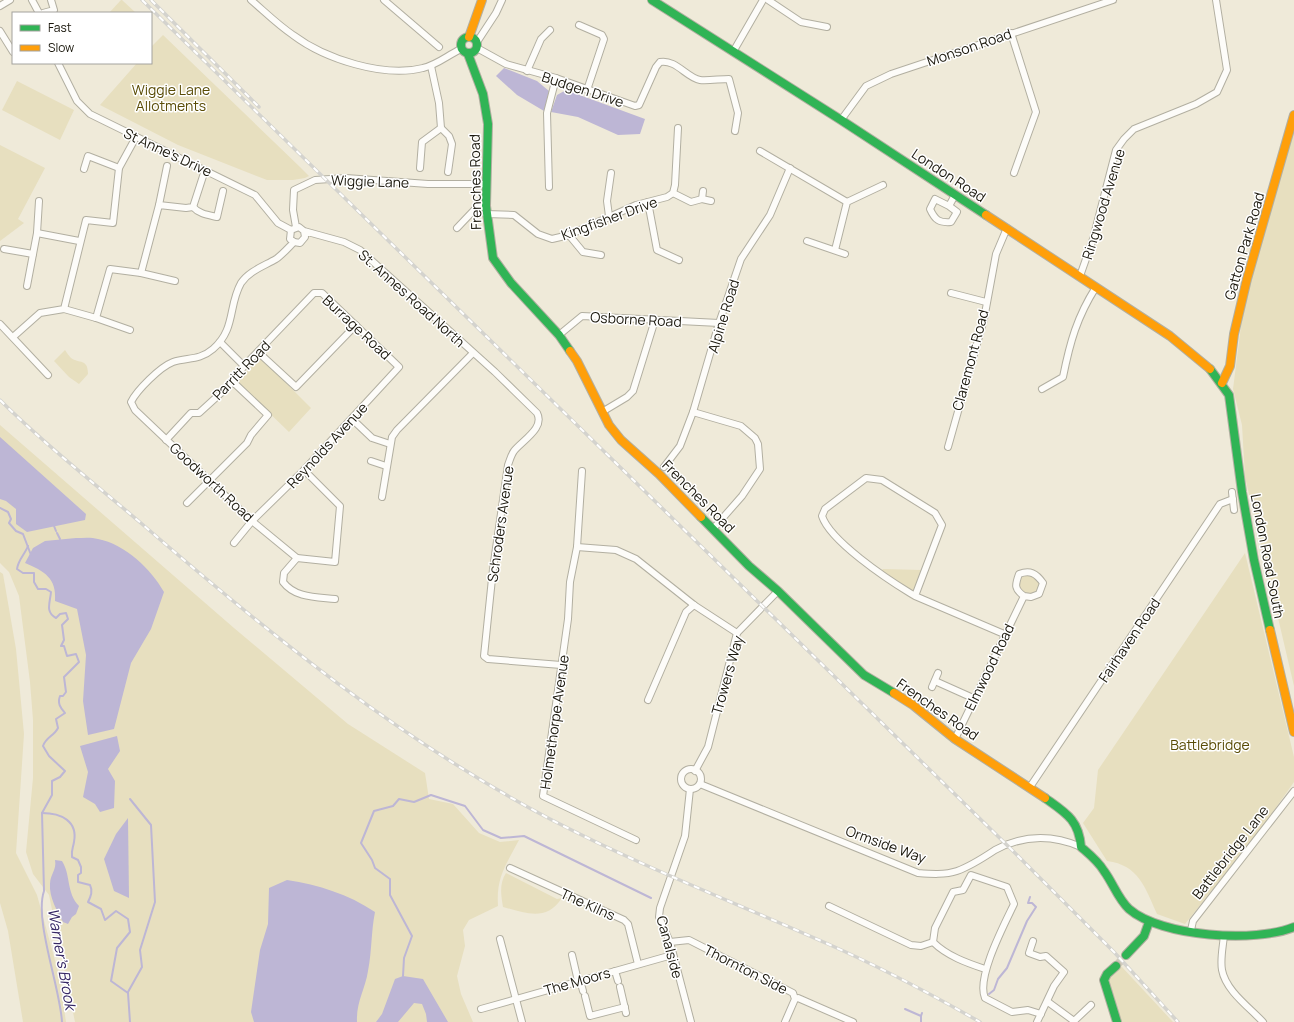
<svg xmlns="http://www.w3.org/2000/svg" width="1294" height="1022" font-family="Manrope,sans-serif">
  <style>
    .green { fill: #e7dfbf }
    .water { fill: #bdb6d5 }
    .lines { fill: none; stroke-linecap: round; stroke-linejoin: round }
    .stream { stroke: #bdb6d5; stroke-width: 2 }
    .secondary-tunnel { stroke: #cfcaba; stroke-width: 8; stroke-dasharray: 8 4; stroke-linecap: butt }
    .street-casing { stroke: #b2afa1; stroke-width: 8 }
    .fast-casing { stroke: #b2afa1; stroke-width: 10 }
    .slow-casing { stroke: #b2afa1; stroke-width: 10 }
    .street { stroke: #fdfcf9; stroke-width: 6 }
    .fast { stroke: #30b455; stroke-width: 8 }
    .slow { stroke: #ff9f0a; stroke-width: 8 }
    .rail-casing { stroke: #d4d3ce; stroke-width: 3.5 }
    .rail { stroke: #fff; stroke-width: 2; stroke-dasharray: 6; stroke-linecap: butt }
    .labels { text-anchor: middle; dominant-baseline: central; stroke-width: 3; stroke-linejoin: round; paint-order: stroke }
    .street-label { font-size: 14px; fill: #1a170c; stroke: #fff }
    .park-label { font-size: 14px; fill: #5a4c06; stroke: #fff }
    .water-label { font-size: 15px; font-style: italic; fill: #372865; stroke: #fff }
  </style>
  <rect width="100%" height="100%" fill="#efead9"/>
  <g class="green">
    <polygon points="121,0 122,0 136,13 109,13"/>
    <polygon points="163,35 300,167 309,176 305,178 293,180 267,180 178,145 100,105 137,63 151,63 151,47"/>
    <polygon points="17,81 74,110 60,140 2,110"/>
    <polygon points="1294,115 1294,686 1245,477 1242,425 1233,389 1247,279"/>
    <polygon points="0,145 45,168 18,219 24,223 0,241"/>
    <path d="M65 350C67 353 69 356 71 358 79 364 88 358 88 374L79 384 69 377 54 361Z"/>
    <polygon points="258,359 262,359 311,408 289,432 238,383 238,379 241,375 249,370 254,360"/>
    <path d="M0 425 234 628 348 724 425 773 429 799 453 804 479 833 500 842 519 840C506 865 496 877 498 906L469 920 463 930 465 946 457 976 461 994 473 1022H75L49 895 33 874 26 852 33 778V720L30 682 19 596 9 572 0 563Z"/>
    <path d="M1245 553 1294 757V782L1258 833 1185 924 1157 914C1145 888 1139 865 1107 861L1083 823 1094 808 1098 770Z"/>
    <polygon points="883,569 922,570 913,591 880,572"/>
    <polygon points="0,572 3,574 16,649 24,734 16,853 37,895 59,975 66,1022 23,1022 8,931 0,903"/>
    <circle cx="1029" cy="584" r="10"/>
    <path d="M506 873 557 899 562 898C546 922 526 913 503 907 501 895 499 884 506 873Z"/>
    <polygon points="1121,966 1173,1022 1119,1022 1108,979"/>
  </g>
  <g class="water">
    <polygon points="504,68 537,81 549,91 544,111 517,95 496,76"/>
    <polygon points="566,90 645,119 640,134 618,135 578,117 551,112 557,95"/>
    <polygon points="0,437 86,514 85,520 27,532 16,524 16,509 6,501 0,499"/>
    <path d="M76 538C83 538 91 537 98 539 125 544 151 569 164 592L151 629 131 663 114 729 88 735 83 701 86 655 77 609 55 601C57 578 44 571 25 563L33 548 45 541Z"/>
    <polygon points="117,736 120,751 108,769 115,781 114,808 100,812 95,804 83,797 88,772 80,746"/>
    <polygon points="128,818 129,898 114,891 104,859 116,834"/>
    <path d="M55 860 62 861C71 875 66 893 79 906L76 914 72 917 68 924 63 922C57 911 49 897 50 884 50 874 57 870 55 860Z"/>
    <path d="M287 880C319 885 348 894 375 912 371 932 372 951 368 971 365 990 356 1002 357 1022H254L251 1012 260 950 268 924 269 888Z"/>
    <polygon points="403,976 423,979 448,1022 427,1022 426,1014 422,1004 414,1003 398,1022 376,1022 382,1014 395,979"/>
  </g>
  <g class="lines">
    <g class="stream">
      <polyline points="0,508 8,512 11,519 9,523 16,531 23,534 31,555"/>
      <polyline points="54,526 56,531"/>
      <polyline points="57,533 60,539"/>
      <path d="M28 546C25 554 18 560 17 569L23 573H34V582L38 589H46L51 592C50 603 45 612 56 618L60 614 66 613 68 619 62 625 64 640 61 646H64L67 656 76 654 79 662 64 677 66 692 63 696H60C57 704 61 708 65 713L56 719 58 728C54 736 46 737 43 746L49 756 65 771 60 777 52 781V795L42 813 44 891C34 920 60 987 62 1022"/>
      <path d="M42 813C61 813 78 821 74 842 73 848 71 851 72 857L78 860 81 867V873L78 875V882L90 885C93 891 91 896 88 902L101 909 105 920 116 911 128 919 130 932 117 948 111 981 128 993"/>
      <polyline points="403,976 404,958 412,936 390,895 390,879 375,868 372,860 361,843 374,811 393,806 399,799 414,802 431,795 465,806 483,830 501,838 524,836 651,898"/>
      <polyline points="128,992 142,967 140,950 155,902 151,825 130,799"/>
      <polyline points="128,993 130,1022"/>
      <polyline points="989,994 994,990 998,979 1007,968 1027,921 1036,907 1032,903 1028,903 1030,897"/>
      <polyline points="905,1009 921,1016 922,1013"/>
      <polyline points="921,1016 921,1022"/>
    </g>
    <polyline class="secondary-tunnel" points="1116,966 1126,955"/>
    <g class="street-casing">
      <g id="street">
        <polyline points="32,0 39,13"/>
        <path d="M251 0C265 12 278 25 293 35 325 59 384 78 423 68 437 65 448 55 461 49"/>
        <polyline points="384,0 439,47"/>
        <polyline points="768,0 801,22 827,27"/>
        <polyline points="0,6 10,0"/>
        <polyline points="43,13 54,10 51,0"/>
        <polyline points="579,25 602,35 604,39 587,90"/>
        <polyline points="0,31 13,52"/>
        <polyline points="1011,33 1036,112 1014,173"/>
        <polyline points="477,42 496,13 502,0"/>
        <path d="M477 48 506 64 556 78 635 106 639 105 656 67 660 62C676 59 687 78 700 80 706 81 721 79 729 79L738 113 735 131"/>
        <polyline points="733,52 763,0"/>
        <polyline points="58,63 77,101 90,114 255,195 278,223 291,230"/>
        <polyline points="431,66 439,103 441,128 449,136 452,144 448,172"/>
        <polyline points="527,71 541,39 550,30"/>
        <polyline points="841,120 866,86 891,74 1113,0"/>
        <polyline points="760,151 847,202"/>
        <polyline points="420,168 422,142 441,128"/>
        <polyline points="84,169 88,156 119,168"/>
        <polyline points="549,187 547,113 556,78"/>
        <polyline points="673,193 691,202 702,199 711,201"/>
        <polyline points="702,199 703,191"/>
        <polyline points="648,202 657,250 679,260"/>
        <polyline points="159,205 167,166"/>
        <path d="M949 206 957 212 951 222C939 223 935 220 930 209L935 199 949 206 955 195"/>
        <path d="M193 207C199 214 208 215 217 217L223 191"/>
        <polyline points="486,214 514,215 538,234 552,239 569,235 636,205 667,197 673,193 675,185 678,128"/>
        <polyline points="609,216 607,201 611,173"/>
        <polyline points="296,227 293,210 294,190 315,180 346,178 428,184 486,184"/>
        <polyline points="457,228 476,208 486,206"/>
        <path d="M304 231 305 237 300 243 294 242 290 239 291 230 299 227 304 231 344 242 360 250 495 372 537 413C545 428 523 440 514 451 511 455 510 460 508 465L493 569 484 656 488 659 561 665"/>
        <polyline points="37,233 79,241"/>
        <polyline points="569,235 583,252 601,255"/>
        <polyline points="807,241 845,254"/>
        <path d="M294 242C288 248 282 255 276 259 264 266 249 271 241 283 228 306 236 329 213 349 199 361 187 357 173 362 160 367 137 390 131 402L135 410 252 521 297 558 284 573 283 582C295 598 316 597 335 599"/>
        <polyline points="4,249 33,254"/>
        <polyline points="835,250 847,202 883,185"/>
        <polyline points="141,273 175,281"/>
        <polyline points="1080,276 1093,239 1116,150 1124,139 1134,129 1196,104 1217,92 1227,70 1216,0"/>
        <polyline points="27,286 37,233 39,201"/>
        <polyline points="951,293 986,302"/>
        <polyline points="64,309 96,318 110,269 141,273 159,205 186,208 193,207 205,170"/>
        <polyline points="96,318 130,330"/>
        <polyline points="0,324 48,375"/>
        <polyline points="559,335 582,316 719,323"/>
        <polyline points="13,337 40,313 64,309 86,220 113,223 119,168 136,137"/>
        <polyline points="220,342 244,366"/>
        <polyline points="258,352 296,387 356,325"/>
        <path d="M1042 389 1063 377C1070 342 1077 317 1096 287"/>
        <polyline points="602,412 627,397 633,391 655,320"/>
        <polyline points="693,412 741,426 755,438 758,444 760,469 742,496 713,529"/>
        <polyline points="352,419 372,438 390,444"/>
        <polyline points="166,440 191,413 199,413 233,382 244,366 314,293 322,293 399,367 304,470 252,521 234,543"/>
        <polyline points="948,447 984,319 996,254 1007,228"/>
        <polyline points="371,461 386,466"/>
        <polyline points="664,467 680,446 693,412 719,323 741,259 770,215 790,168"/>
        <polyline points="582,471 577,547 570,582 568,619 543,796 636,840"/>
        <polyline points="1232,492 1234,510"/>
        <polyline points="382,497 392,437 397,430 473,353"/>
        <polyline points="187,503 247,443 251,435 268,415 233,382"/>
        <polyline points="577,547 616,550 636,559 694,605 737,633"/>
        <polyline points="297,558 335,562 340,506 304,470"/>
        <path d="M915 596 942 525 935 513 882 480 866 478 825 509 822 516C830 541 887 579 910 593L915 596 1004 634"/>
        <polyline points="935,681 973,698"/>
        <polyline points="932,687 938,673"/>
        <polyline points="648,700 686,612 694,605"/>
        <path d="M955 739 1024 596 1031 597 1039 594 1043 583C1036 573 1030 570 1019 574 1015 585 1014 589 1024 596"/>
        <circle cx="691" cy="779" r="10"/>
        <polyline points="695,771 708,747 737,633 778,591"/>
        <path d="M700 784 918 873C931 874 945 875 957 871 971 866 983 858 995 850 1023 835 1051 834 1081 847"/>
        <polyline points="1030,787 1220,504 1233,499"/>
        <polyline points="690,789 685,836 660,908 659,917 670,942 691,1022"/>
        <polyline points="510,868 624,920 628,924 638,964"/>
        <polyline points="829,906 911,945 921,946 933,942"/>
        <polyline points="1191,930 1193,921 1294,791"/>
        <path d="M1224 935C1223 947 1220 959 1222 970 1226 991 1249 1007 1263 1022"/>
        <polyline points="500,939 522,1022"/>
        <polyline points="1033,941 1029,953 1040,957 1046,956 1064,972 1054,986 1037,1022"/>
        <polyline points="670,942 689,940 793,993 795,999 785,1022"/>
        <polyline points="572,955 578,981"/>
        <path d="M985 969C967 963 947 956 933 942L935 928 953 892 963 890 971 875 1007 887 1014 904C1004 925 976 978 985 998L1012 1012 1028 1010 1041 1014"/>
        <polyline points="615,971 618,981"/>
        <polyline points="580,980 583,991"/>
        <polyline points="620,987 626,1013"/>
        <polyline points="585,996 590,1016 625,1007"/>
        <polyline points="795,999 798,998 853,1022"/>
        <polyline points="1048,1002 1074,1021"/>
        <polyline points="481,1009 672,955"/>
        <polyline points="1073,1022 1091,1005"/>
      </g>
    </g>
    <g class="fast-casing">
      <g id="fast">
        <polyline points="652,0 841,120 986,215"/>
        <circle cx="469" cy="45" r="8"/>
        <polyline points="468,54 483,94 488,124 486,206 493,258 511,283 559,335 570,351"/>
        <polyline points="1210,369 1229,395 1242,492 1254,560 1270,630"/>
        <polyline points="701,517 749,566 778,591 864,675 894,693"/>
        <path d="M1045 798C1066 813 1079 820 1081 847 1089 854 1098 861 1104 871 1113 883 1118 899 1129 909 1161 937 1256 943 1294 927"/>
        <polyline points="1126,955 1144,936 1149,922"/>
        <polyline points="1116,966 1107,974 1104,980 1117,1022"/>
      </g>
    </g>
    <g class="slow-casing">
      <g id="slow">
        <polyline points="469,37 482,0"/>
        <polyline points="986,215 1170,336 1210,369"/>
        <polyline points="570,351 577,361 609,425 621,440 659,474 701,517"/>
        <polyline points="1222,383 1230,366 1234,334 1247,279 1294,115"/>
        <polyline points="1270,630 1294,732"/>
        <polyline points="894,693 913,705 955,739 1045,798"/>
      </g>
    </g>
    <use href="#street" class="street"/>
    <use href="#fast" class="fast"/>
    <use href="#slow" class="slow"/>
    <g class="rail-casing">
      <g id="rail">
        <polyline points="142,0 1013,851 1114,952 1178,1022"/>
        <polyline points="151,0 259,107"/>
        <path d="M0 400C44 444 94 483 142 524 269 634 400 740 550 819 640 866 736 903 828 944 880 967 931 994 980 1022"/>
      </g>
    </g>
    <use href="#rail" class="rail"/>
  </g>
  <g class="labels">
    <g class="street-label">
      <text transform="translate(969 47) rotate(-19)">Monson Road</text>
      <text transform="translate(583 89) rotate(18)">Budgen Drive</text>
      <text transform="translate(168 152) rotate(25)">St Anne's Drive</text>
      <text transform="translate(949 175) rotate(33)">London Road</text>
      <text transform="translate(370 181) rotate(2)">Wiggie Lane</text>
      <text transform="translate(475 182) rotate(-91)">Frenches Road</text>
      <text transform="translate(1103 204) rotate(-73)">Ringwood Avenue</text>
      <text transform="translate(609 218) rotate(-20)">Kingfisher Drive</text>
      <text transform="translate(1244 246) rotate(-74)">Gatton Park Road</text>
      <text transform="translate(412 298) rotate(42)">St. Annes Road North</text>
      <text transform="translate(723 316) rotate(-73)">Alpine Road</text>
      <text transform="translate(636 319) rotate(3)">Osborne Road</text>
      <text transform="translate(357 327) rotate(43)">Burrage Road</text>
      <text transform="translate(970 360) rotate(-75)">Claremont Road</text>
      <text transform="translate(241 370) rotate(-46)">Parritt Road</text>
      <text transform="translate(327 445) rotate(-47)">Reynolds Avenue</text>
      <text transform="translate(212 482) rotate(43)">Goodworth Road</text>
      <text transform="translate(699 496) rotate(45)">Frenches Road</text>
      <text transform="translate(500 524) rotate(-82)">Schroders Avenue</text>
      <text transform="translate(1268 556) rotate(79)">London Road South</text>
      <text transform="translate(1129 640) rotate(-56)">Fairhaven Road</text>
      <text transform="translate(989 667) rotate(-64)">Elmwood Road</text>
      <text transform="translate(727 675) rotate(-74)">Trowers Way</text>
      <text transform="translate(938 709) rotate(35)">Frenches Road</text>
      <text transform="translate(554 722) rotate(-82)">Holmethorpe Avenue</text>
      <text transform="translate(886 844) rotate(20)">Ormside Way</text>
      <text transform="translate(1230 852) rotate(-52)">Battlebridge Lane</text>
      <text transform="translate(588 904) rotate(24)">The Kilns</text>
      <text transform="translate(670 947) rotate(75)">Canalside</text>
      <text transform="translate(746 969) rotate(27)">Thornton Side</text>
      <text transform="translate(577 981) rotate(-16)">The Moors</text>
    </g>
    <g class="park-label">
      <text x="171" y="89">Wiggie Lane<tspan x="171" dy="16">Allotments</tspan></text>
      <text x="1210" y="744">Battlebridge</text>
    </g>
    <g class="water-label">
      <text transform="translate(62 959) rotate(80)">Warner's Brook</text>
    </g>
  </g>
  <rect x="12" y="12" width="140" height="52" fill="#ffffff" stroke="#a3a29e"/>
  <rect x="20" y="25" width="20" height="6" fill="#30b455" stroke="#a3a29e"/>
  <text x="48" y="32" font-size="12" fill="#1a170c">Fast</text>
  <rect x="20" y="45" width="20" height="6" fill="#ff9f0a" stroke="#a3a29e"/>
  <text x="48" y="52" font-size="12" fill="#1a170c">Slow</text>
</svg>
